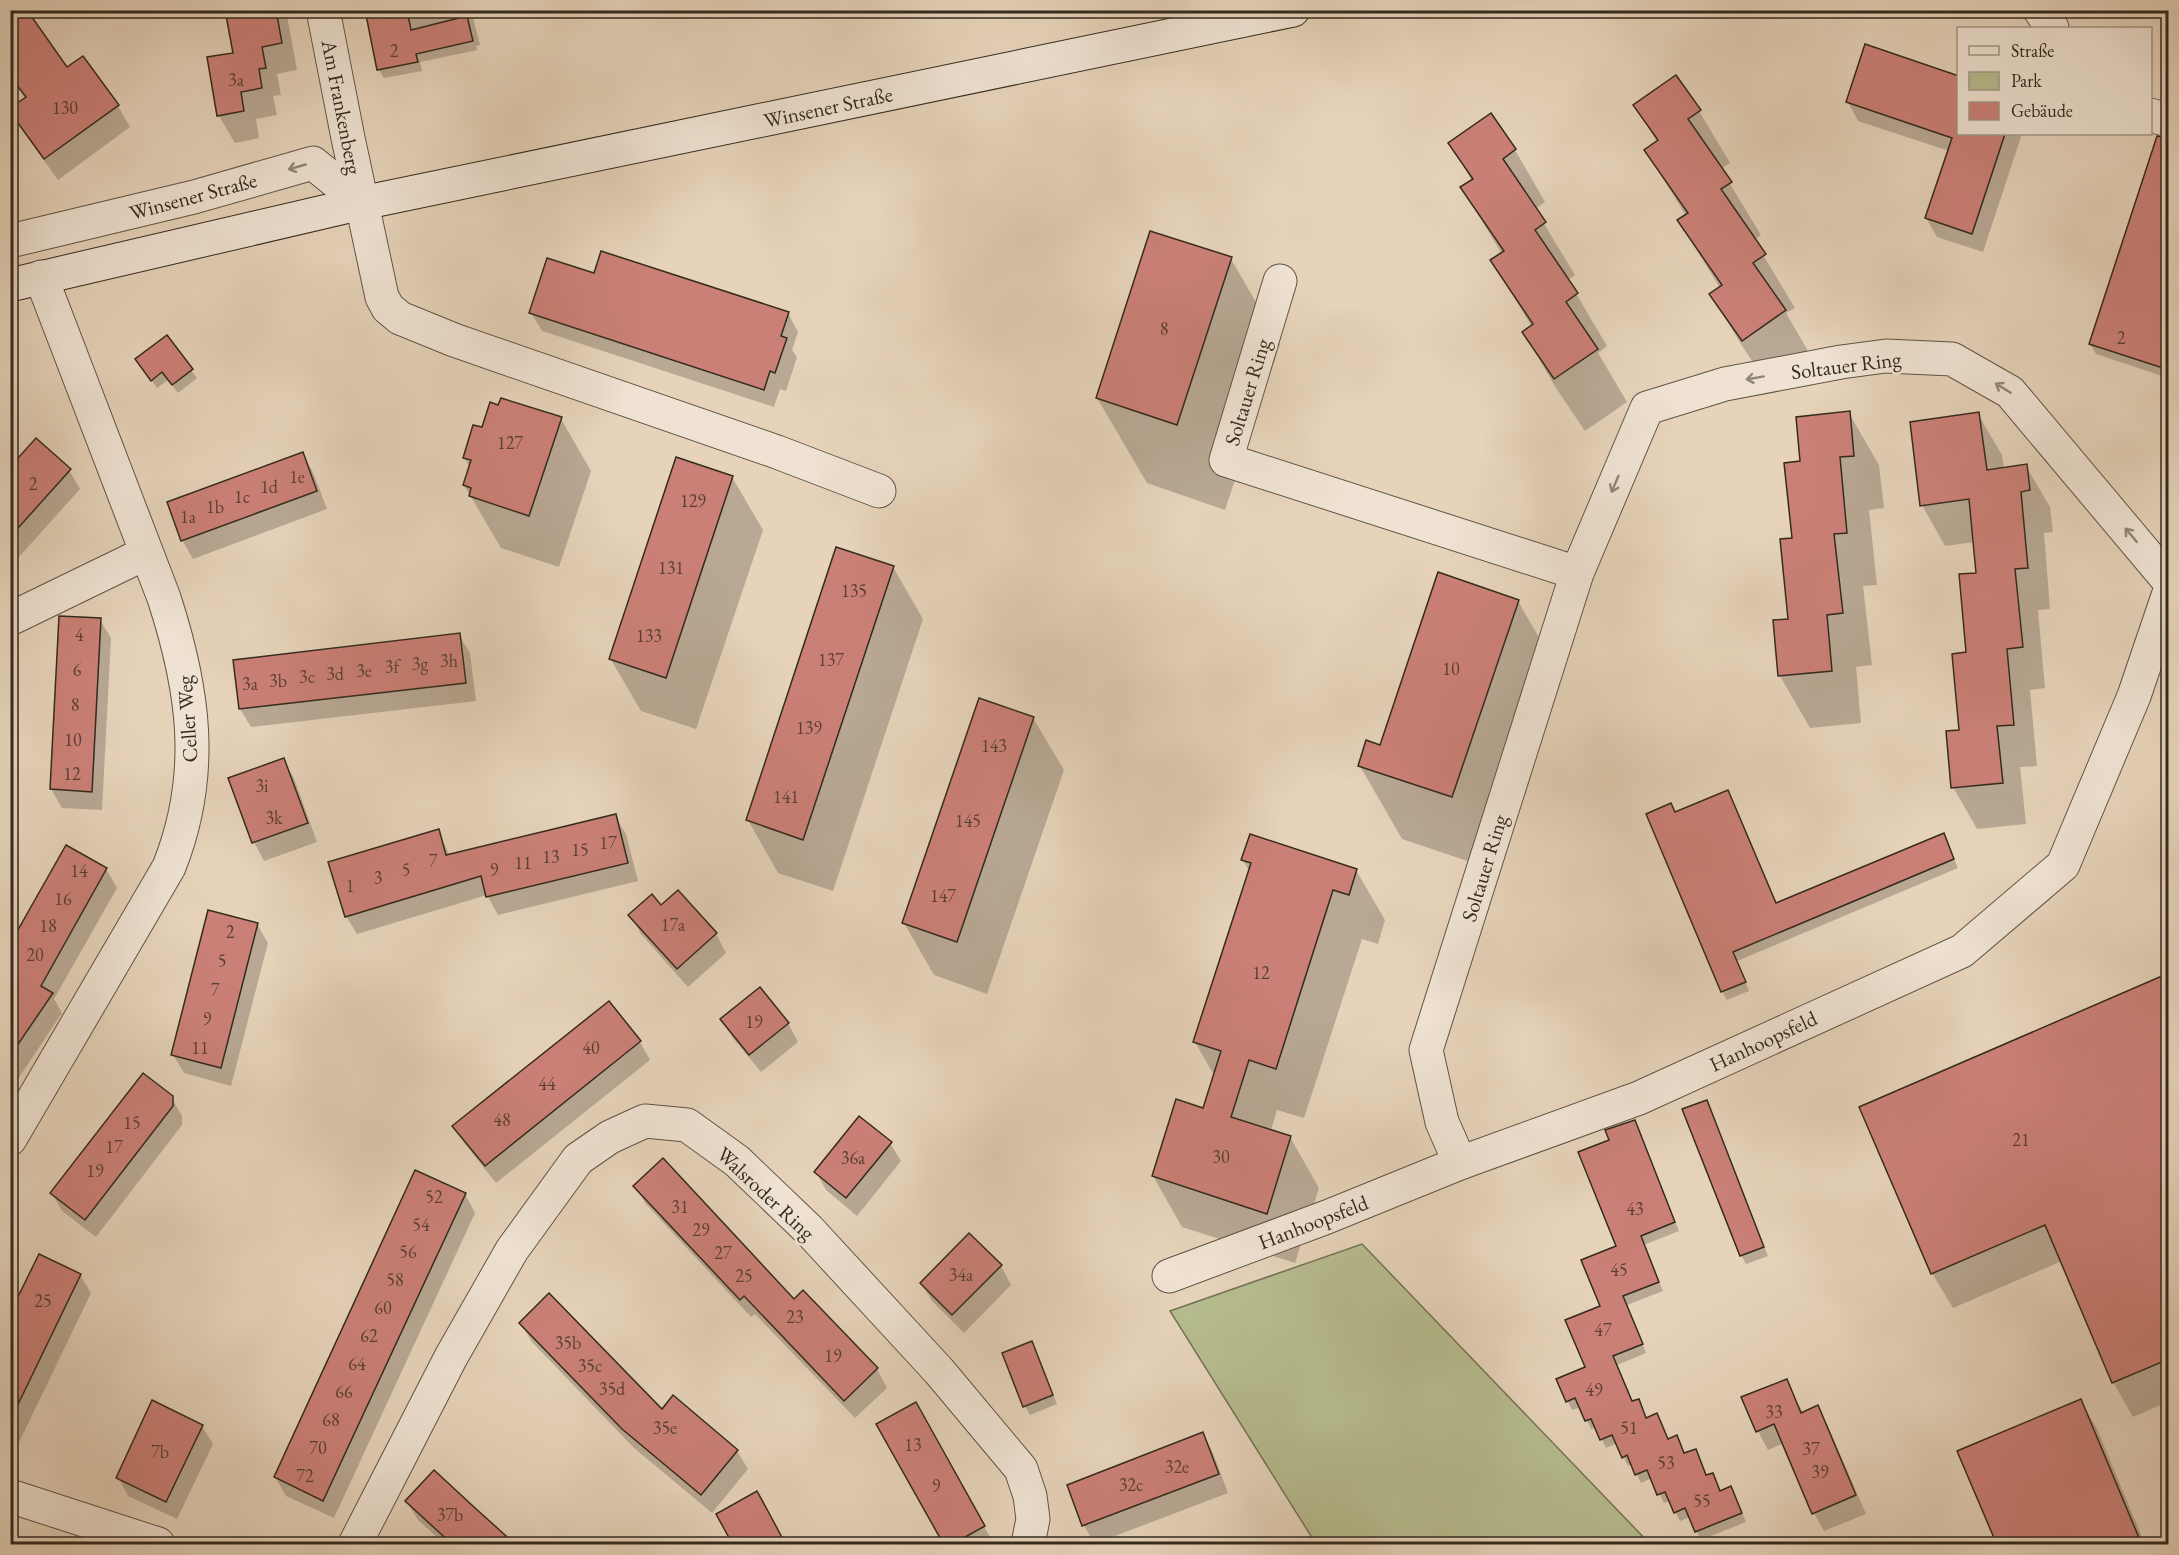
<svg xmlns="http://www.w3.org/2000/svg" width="2179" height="1555" font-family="'EB Garamond',serif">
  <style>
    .green { fill: #b6bc8f; stroke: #747356; stroke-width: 1.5 }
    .shadow { fill: #0003 }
    .building { fill: #cb8077; stroke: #332a1e; stroke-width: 1.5 }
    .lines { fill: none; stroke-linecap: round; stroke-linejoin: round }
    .street-casing { stroke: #605445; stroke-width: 35 }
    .secondary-casing { stroke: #332a1e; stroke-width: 35 }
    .street { stroke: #efe2d2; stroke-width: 33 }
    .secondary { stroke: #efe2d2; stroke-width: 33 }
    .oneway { stroke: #918678 }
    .labels { text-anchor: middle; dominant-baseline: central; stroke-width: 5; stroke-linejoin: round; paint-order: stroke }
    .number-label { font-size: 18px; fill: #594034 }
    .street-label { font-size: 21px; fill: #332a1e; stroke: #efe2d2 }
  </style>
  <rect width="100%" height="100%" fill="#e6d3ba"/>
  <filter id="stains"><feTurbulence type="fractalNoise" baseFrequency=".00333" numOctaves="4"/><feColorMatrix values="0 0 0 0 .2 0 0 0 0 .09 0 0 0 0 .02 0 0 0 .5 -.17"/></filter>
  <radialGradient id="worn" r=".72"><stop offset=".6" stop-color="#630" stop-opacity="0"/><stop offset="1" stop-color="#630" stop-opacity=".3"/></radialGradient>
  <g class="green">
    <polygon points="1362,1244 1650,1544 1316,1544 1170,1311"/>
    <polygon points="1901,1540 1906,1544 1840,1544"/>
  </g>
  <g class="shadow">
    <polygon points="10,10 67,69 83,58 118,106 130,127 58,180 23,131 10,110 26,99 10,78"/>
    <polygon points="227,10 286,10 297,70 277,74 281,95 273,96 277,115 256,119 259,138 235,143 219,116 209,59 235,54"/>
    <polygon points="367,10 471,10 480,45 476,46 477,50 420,62 422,71 384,78 379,70"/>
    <polygon points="1848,102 1958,134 2022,134 1983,252 1937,237 1926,218 1949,151 1858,121"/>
    <polygon points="1635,105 1699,111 1730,163 1721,169 1761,235 1754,240 1795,308 1786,313 1815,363 1773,392 1742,346 1711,294 1720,288 1679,221 1686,216 1646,150 1657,142"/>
    <polygon points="1491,115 1515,150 1545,202 1535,209 1575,275 1568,280 1607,346 1598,353 1627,402 1585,431 1554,385 1524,332 1532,327 1492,261 1502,254 1462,188 1472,181 1450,143"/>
    <polygon points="2168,142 2168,378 2096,354 2090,344"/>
    <polygon points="1231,259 1280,344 1225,510 1147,483 1097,398"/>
    <polygon points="595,275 788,313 798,332 792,350 797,357 786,391 780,389 774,407 542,331 531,313"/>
    <polygon points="167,337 197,378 178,393 168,380 157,388 137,360"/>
    <polygon points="1849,413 1879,465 1884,508 1869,510 1877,585 1863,586 1872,665 1856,667 1861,723 1810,728 1780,676 1790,620 1794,540 1802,462"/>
    <polygon points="1978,414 2002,455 2004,469 2026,466 2050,507 2053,532 2044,533 2050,609 2038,610 2045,688 2030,690 2037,766 2020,767 2026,824 1977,829 1953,787 1978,574 1974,542 1945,546 1922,505"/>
    <polygon points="561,419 591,471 559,567 501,548 464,485 470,467 464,457 483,429"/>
    <polygon points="302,454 313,472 327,509 193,559 182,540"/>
    <polygon points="10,470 69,470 80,489 10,567"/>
    <polygon points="732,477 763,530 696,729 641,711 610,658"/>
    <polygon points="893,567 923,619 833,891 778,873 748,820"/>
    <polygon points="1518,601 1560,674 1494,870 1402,839 1360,766 1381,747"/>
    <polygon points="100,620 111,638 102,810 62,808 51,789"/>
    <polygon points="459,635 470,653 476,701 251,727 240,709"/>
    <polygon points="1033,718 1064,770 987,994 934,975 904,923"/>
    <polygon points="283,760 294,778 317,842 264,861 254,842"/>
    <polygon points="1728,792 1777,905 1943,835 1958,868 1737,961 1749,991 1727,1000 1722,991 1675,814"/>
    <polygon points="615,816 626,834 638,881 498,915 487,895 357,934 346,916 438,831 450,856"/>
    <polygon points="1243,860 1356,870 1385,920 1378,944 1362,939 1304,1118 1277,1110 1271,1130 1290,1137 1319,1188 1295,1263 1182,1227 1153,1176 1204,1109 1215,1077 1195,1042 1249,871"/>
    <polygon points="106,869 117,888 54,999 62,1013 10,1091 10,978"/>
    <polygon points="661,907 716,934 726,953 688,987 641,934 630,915"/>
    <polygon points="257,924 268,943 231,1086 184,1073 173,1055"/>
    <polygon points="2168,975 2168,1402 2133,1417 2113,1382 2062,1261 1953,1308 1932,1273"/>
    <polygon points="722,1020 788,1023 798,1042 761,1072 733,1038"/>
    <polygon points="640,1042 650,1060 496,1183 465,1144 454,1126"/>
    <polygon points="171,1097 182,1116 182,1125 96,1237 62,1211 52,1193"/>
    <polygon points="1706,1101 1768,1256 1746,1264 1741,1255"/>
    <polygon points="1639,1130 1679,1231 1644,1245 1663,1291 1627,1305 1646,1353 1617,1365 1633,1403 1638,1401 1647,1419 1657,1415 1668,1440 1681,1446 1685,1455 1695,1451 1707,1477 1717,1484 1720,1492 1735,1497 1746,1522 1701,1540 1690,1517 1680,1521 1670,1501 1664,1503 1652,1478 1641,1483 1632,1464 1628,1466 1617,1443 1606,1448 1596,1427 1591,1429 1581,1407 1572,1410 1558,1380 1587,1368 1618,1247"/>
    <polygon points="890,1143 901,1161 857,1216 826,1190 816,1172"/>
    <polygon points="635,1186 794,1301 877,1369 887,1388 855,1418 755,1314 751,1317 646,1204"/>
    <polygon points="465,1194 475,1213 334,1518 286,1496 275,1477"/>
    <polygon points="1001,1266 1011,1285 964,1333 932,1301 921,1283"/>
    <polygon points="80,1275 91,1293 10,1461 10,1317"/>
    <polygon points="521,1324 662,1411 737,1451 748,1469 712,1513 634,1448 532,1342"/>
    <polygon points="1036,1352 1057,1404 1030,1415 1025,1406"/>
    <polygon points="1786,1381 1803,1413 1818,1407 1828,1426 1866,1514 1824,1531 1814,1513 1784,1443 1768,1450 1758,1431"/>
    <polygon points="2081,1401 2097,1429 2145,1544 1998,1544"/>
    <polygon points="915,1404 994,1544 946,1544"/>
    <polygon points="202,1426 213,1444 177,1519 128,1496 118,1477"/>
    <polygon points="1203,1434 1213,1453 1228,1493 1094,1544 1084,1525 1069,1486"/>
    <polygon points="407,1502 513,1544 445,1544 418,1520"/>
    <polygon points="10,1539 20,1544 10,1544"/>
  </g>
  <g class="building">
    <polygon points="10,10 27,10 67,67 83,56 119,105 44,159 10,112 10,108 26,97 10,76"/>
    <polygon points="225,10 276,10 282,43 262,47 266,68 259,69 262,88 241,92 244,111 217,116 207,57 233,53"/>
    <polygon points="365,10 407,10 411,30 467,16 473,41 416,54 418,62 377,70"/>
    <polygon points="1865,44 1959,76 1959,134 2005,134 1972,234 1925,218 1952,138 1846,102"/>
    <polygon points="1676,75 1701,110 1688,119 1732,182 1721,189 1766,254 1753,263 1786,310 1742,341 1709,294 1722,285 1677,220 1688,213 1644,150 1658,140 1633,105"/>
    <polygon points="1491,113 1516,149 1503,159 1546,222 1535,230 1578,293 1566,302 1598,349 1554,379 1522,332 1533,324 1490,260 1504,251 1460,187 1473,179 1448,143"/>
    <polygon points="2157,136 2169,138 2169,370 2089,344"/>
    <polygon points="1150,231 1232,257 1177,425 1096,398"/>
    <polygon points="601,251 789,312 781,336 787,338 775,373 770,371 764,390 529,313 547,258 594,273"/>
    <polygon points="167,335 193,369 172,385 162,372 151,381 135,359"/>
    <polygon points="501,398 562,417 529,516 469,496 471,488 463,485 471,460 463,458 473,425 482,427 490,402 498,405"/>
    <polygon points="1850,411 1854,456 1840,457 1847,533 1834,534 1843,613 1827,615 1832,671 1778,676 1773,620 1788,619 1780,539 1792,538 1784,463 1800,461 1796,417"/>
    <polygon points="1979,412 1987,470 2027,464 2030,490 2021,492 2028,568 2015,569 2023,647 2007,649 2014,725 1997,726 2003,783 1951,788 1946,731 1959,730 1952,654 1966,652 1959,574 1976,573 1969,499 1920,506 1910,422"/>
    <polygon points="36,438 71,469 10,537 10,467"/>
    <polygon points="303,452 317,491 181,541 167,502"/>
    <polygon points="676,457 733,476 666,678 609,659"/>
    <polygon points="836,547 894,566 803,840 746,820"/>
    <polygon points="1438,572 1519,600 1452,797 1358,766 1366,740 1380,745"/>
    <polygon points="59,616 101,618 92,792 50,789"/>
    <polygon points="460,633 466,683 239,709 233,660"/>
    <polygon points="979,698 1034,717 957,942 902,923"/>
    <polygon points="284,758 308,823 252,843 228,778"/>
    <polygon points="1728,790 1776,903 1944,833 1954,859 1733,952 1746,982 1721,992 1646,814 1671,803 1675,812"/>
    <polygon points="616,814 628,863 486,897 481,876 345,917 328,862 439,829 446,855"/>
    <polygon points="1250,834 1357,869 1349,895 1333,890 1276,1069 1249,1060 1231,1117 1291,1136 1267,1214 1152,1176 1176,1099 1203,1108 1221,1051 1193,1042 1251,863 1241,860"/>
    <polygon points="66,845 107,868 41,986 53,993 10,1056 10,944"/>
    <polygon points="678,890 717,933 677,969 628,915 652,894 661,905"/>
    <polygon points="208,910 258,923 221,1068 171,1055"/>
    <polygon points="2169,973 2169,1359 2112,1383 2045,1225 1931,1274 1859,1107"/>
    <polygon points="760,987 789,1023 749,1055 720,1019"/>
    <polygon points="609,1001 641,1041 485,1166 452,1126"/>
    <polygon points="143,1073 173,1096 173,1106 85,1220 50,1193"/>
    <polygon points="1707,1100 1764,1247 1740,1256 1682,1109"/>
    <polygon points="859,1116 892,1142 846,1198 814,1172"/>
    <polygon points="1635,1120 1675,1222 1641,1236 1659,1282 1623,1296 1643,1344 1613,1356 1632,1401 1639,1399 1646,1418 1657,1413 1668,1439 1677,1435 1684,1453 1696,1449 1706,1475 1713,1473 1720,1491 1731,1486 1742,1513 1695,1532 1685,1508 1674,1513 1665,1492 1657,1495 1647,1470 1635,1475 1627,1455 1622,1458 1612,1435 1600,1440 1591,1419 1585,1421 1575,1398 1566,1402 1556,1379 1585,1367 1565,1320 1600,1306 1581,1260 1616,1246 1578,1152 1609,1140 1605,1130"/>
    <polygon points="663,1158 794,1299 803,1290 878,1368 844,1401 744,1296 740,1300 633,1186"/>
    <polygon points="415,1170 466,1193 323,1501 274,1477"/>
    <polygon points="969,1233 1002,1265 952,1315 920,1283"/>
    <polygon points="39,1254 81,1274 10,1421 10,1313"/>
    <polygon points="549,1293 662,1409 673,1395 738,1450 701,1495 622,1429 519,1323"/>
    <polygon points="1032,1341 1053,1395 1023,1407 1002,1353"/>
    <polygon points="1787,1379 1801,1413 1818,1405 1856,1495 1812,1514 1774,1424 1756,1432 1741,1397"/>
    <polygon points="2081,1399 2142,1545 1997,1545 1957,1451"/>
    <polygon points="152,1400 203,1425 166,1502 116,1478"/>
    <polygon points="916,1402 985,1526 951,1545 944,1545 876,1424"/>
    <polygon points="1203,1432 1219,1474 1082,1526 1067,1485"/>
    <polygon points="434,1470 474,1507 516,1545 453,1545 405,1501"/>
    <polygon points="757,1491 769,1513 786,1545 733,1545 716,1514"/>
  </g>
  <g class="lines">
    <g class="street-casing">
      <g id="street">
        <polyline points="323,10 348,138 382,297 388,308 400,318 454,340 777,452 879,491"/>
        <polyline points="2040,10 2052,28"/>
        <polyline points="2150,115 2168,120"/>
        <polyline points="10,241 194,197 313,163 362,203"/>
        <polyline points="1280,281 1226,460 1577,573"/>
        <polyline points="10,619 146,553"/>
        <path d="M10 1139 169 867C206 774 194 690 164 598L41 277"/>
        <polyline points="1460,1163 1442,1122 1426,1050 1577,573 1647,408 1725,384 1841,362 1886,356 1952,359 2010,392 2168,580"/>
        <polyline points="1169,1276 1327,1217 1460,1163 1639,1098 1962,951 2063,865 2134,696 2168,596"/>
        <polyline points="10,1496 158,1544"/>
        <polyline points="355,1544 451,1357 512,1250 578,1159 610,1137 645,1121 687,1125 737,1161 809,1230 939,1371 1021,1469 1030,1496 1033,1519 1028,1544"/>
      </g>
    </g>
    <g class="secondary-casing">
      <polyline id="secondary" points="10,285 362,203 1293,10"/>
    </g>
    <use href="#street" class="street"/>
    <use href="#secondary" class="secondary"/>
  </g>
  <defs><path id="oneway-shaft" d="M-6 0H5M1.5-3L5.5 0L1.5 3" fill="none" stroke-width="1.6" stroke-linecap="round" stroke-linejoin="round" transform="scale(1.5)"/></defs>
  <g class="oneway">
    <use href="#oneway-shaft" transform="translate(297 167) rotate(164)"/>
    <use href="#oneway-shaft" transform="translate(1755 378) rotate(170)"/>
    <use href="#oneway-shaft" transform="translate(2003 388) rotate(-148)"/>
    <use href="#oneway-shaft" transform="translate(1615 484) rotate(113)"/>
    <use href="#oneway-shaft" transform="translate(2131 535) rotate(-130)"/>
  </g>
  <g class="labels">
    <g class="number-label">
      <text x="394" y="50">2</text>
      <text x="236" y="79">3a</text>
      <text x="65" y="107">130</text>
      <text x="1164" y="328">8</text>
      <text x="2121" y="337">2</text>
      <text x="510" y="442">127</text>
      <text x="297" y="476">1e</text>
      <text x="33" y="483">2</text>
      <text x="269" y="486">1d</text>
      <text x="242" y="496">1c</text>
      <text x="693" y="500">129</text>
      <text x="215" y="506">1b</text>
      <text x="188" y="516">1a</text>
      <text x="671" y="567">131</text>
      <text x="854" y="590">135</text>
      <text x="79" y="634">4</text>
      <text x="649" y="635">133</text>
      <text x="831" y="659">137</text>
      <text x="449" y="660">3h</text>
      <text x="420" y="663">3g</text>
      <text x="392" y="666">3f</text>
      <text x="1451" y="668">10</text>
      <text x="77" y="669">6</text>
      <text x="364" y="670">3e</text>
      <text x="335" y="673">3d</text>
      <text x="307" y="676">3c</text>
      <text x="278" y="680">3b</text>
      <text x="250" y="683">3a</text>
      <text x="75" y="704">8</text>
      <text x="809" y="727">139</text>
      <text x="73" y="739">10</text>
      <text x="994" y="745">143</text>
      <text x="72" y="773">12</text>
      <text x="262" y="785">3i</text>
      <text x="786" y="796">141</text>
      <text x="274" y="817">3k</text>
      <text x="968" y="820">145</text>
      <text x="608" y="842">17</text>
      <text x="580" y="849">15</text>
      <text x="551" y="856">13</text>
      <text x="433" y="860">7</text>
      <text x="523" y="862">11</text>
      <text x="406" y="869">5</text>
      <text x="494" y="869">9</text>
      <text x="79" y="870">14</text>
      <text x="378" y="877">3</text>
      <text x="350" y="885">1</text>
      <text x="943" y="895">147</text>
      <text x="63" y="898">16</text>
      <text x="673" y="924">17a</text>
      <text x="48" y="925">18</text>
      <text x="230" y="931">2</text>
      <text x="35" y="954">20</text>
      <text x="222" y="960">5</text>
      <text x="1261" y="972">12</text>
      <text x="215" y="989">7</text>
      <text x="207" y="1018">9</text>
      <text x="754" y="1021">19</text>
      <text x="200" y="1047">11</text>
      <text x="591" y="1047">40</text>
      <text x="547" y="1083">44</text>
      <text x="502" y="1119">48</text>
      <text x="132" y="1122">15</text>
      <text x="2021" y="1139">21</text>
      <text x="114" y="1146">17</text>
      <text x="1221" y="1156">30</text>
      <text x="853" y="1157">36a</text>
      <text x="95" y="1170">19</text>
      <text x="434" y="1196">52</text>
      <text x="680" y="1206">31</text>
      <text x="1635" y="1208">43</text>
      <text x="421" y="1224">54</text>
      <text x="701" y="1229">29</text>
      <text x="408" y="1251">56</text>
      <text x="723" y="1252">27</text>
      <text x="1619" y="1269">45</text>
      <text x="961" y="1274">34a</text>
      <text x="744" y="1275">25</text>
      <text x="395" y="1279">58</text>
      <text x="43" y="1300">25</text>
      <text x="383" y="1307">60</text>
      <text x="795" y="1316">23</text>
      <text x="1603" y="1329">47</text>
      <text x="369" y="1335">62</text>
      <text x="568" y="1342">35b</text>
      <text x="833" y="1355">19</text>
      <text x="357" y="1363">64</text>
      <text x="590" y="1365">35c</text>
      <text x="612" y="1388">35d</text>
      <text x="1594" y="1389">49</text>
      <text x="344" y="1391">66</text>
      <text x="1774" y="1411">33</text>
      <text x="331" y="1419">68</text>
      <text x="665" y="1427">35e</text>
      <text x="1629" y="1427">51</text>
      <text x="913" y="1444">13</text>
      <text x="318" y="1447">70</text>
      <text x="1811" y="1448">37</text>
      <text x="160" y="1451">7b</text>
      <text x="1666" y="1462">53</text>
      <text x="1177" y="1466">32e</text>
      <text x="1820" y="1471">39</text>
      <text x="305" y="1475">72</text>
      <text x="1131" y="1484">32c</text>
      <text x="936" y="1485">9</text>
      <text x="1702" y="1500">55</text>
      <text x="450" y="1514">37b</text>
    </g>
    <g class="street-label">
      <text transform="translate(342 107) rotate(79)">Am Frankenberg</text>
      <text transform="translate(828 107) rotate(-12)">Winsener Straße</text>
      <text transform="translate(193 196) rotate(-15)">Winsener Straße</text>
      <text transform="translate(1846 365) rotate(-7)">Soltauer Ring</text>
      <text transform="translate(1247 392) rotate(-73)">Soltauer Ring</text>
      <text transform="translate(187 719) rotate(-94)">Celler Weg</text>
      <text transform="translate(1484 868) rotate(-73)">Soltauer Ring</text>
      <text transform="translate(1763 1041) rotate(-25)">Hanhoopsfeld</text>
      <text transform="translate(766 1193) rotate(43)">Walsroder Ring</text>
      <text transform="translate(1313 1222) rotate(-21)">Hanhoopsfeld</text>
    </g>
  </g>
  <rect width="2179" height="1555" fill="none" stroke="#e6d3ba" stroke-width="36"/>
  <rect x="12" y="12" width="2155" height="1531" fill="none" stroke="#332a1e" stroke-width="3"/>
  <rect x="18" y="18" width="2143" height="1519" fill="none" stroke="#332a1e" stroke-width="1.5"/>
  <rect x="1957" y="27" width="195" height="108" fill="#efe2d2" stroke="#a4988a" stroke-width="1.5"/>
  <rect x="1969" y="46" width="30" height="9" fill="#efe2d2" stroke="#a4988a" stroke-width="1.5"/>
  <text x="2011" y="57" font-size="18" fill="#332a1e">Straße</text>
  <rect x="1969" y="72" width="30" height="18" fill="#b6bc8f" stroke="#a4988a" stroke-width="1.5"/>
  <text x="2011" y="87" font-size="18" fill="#332a1e">Park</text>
  <rect x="1969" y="102" width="30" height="18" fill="#cb8077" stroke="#a4988a" stroke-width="1.5"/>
  <text x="2011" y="117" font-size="18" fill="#332a1e">Gebäude</text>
  <rect width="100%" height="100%" filter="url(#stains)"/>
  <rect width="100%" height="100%" fill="url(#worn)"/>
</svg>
